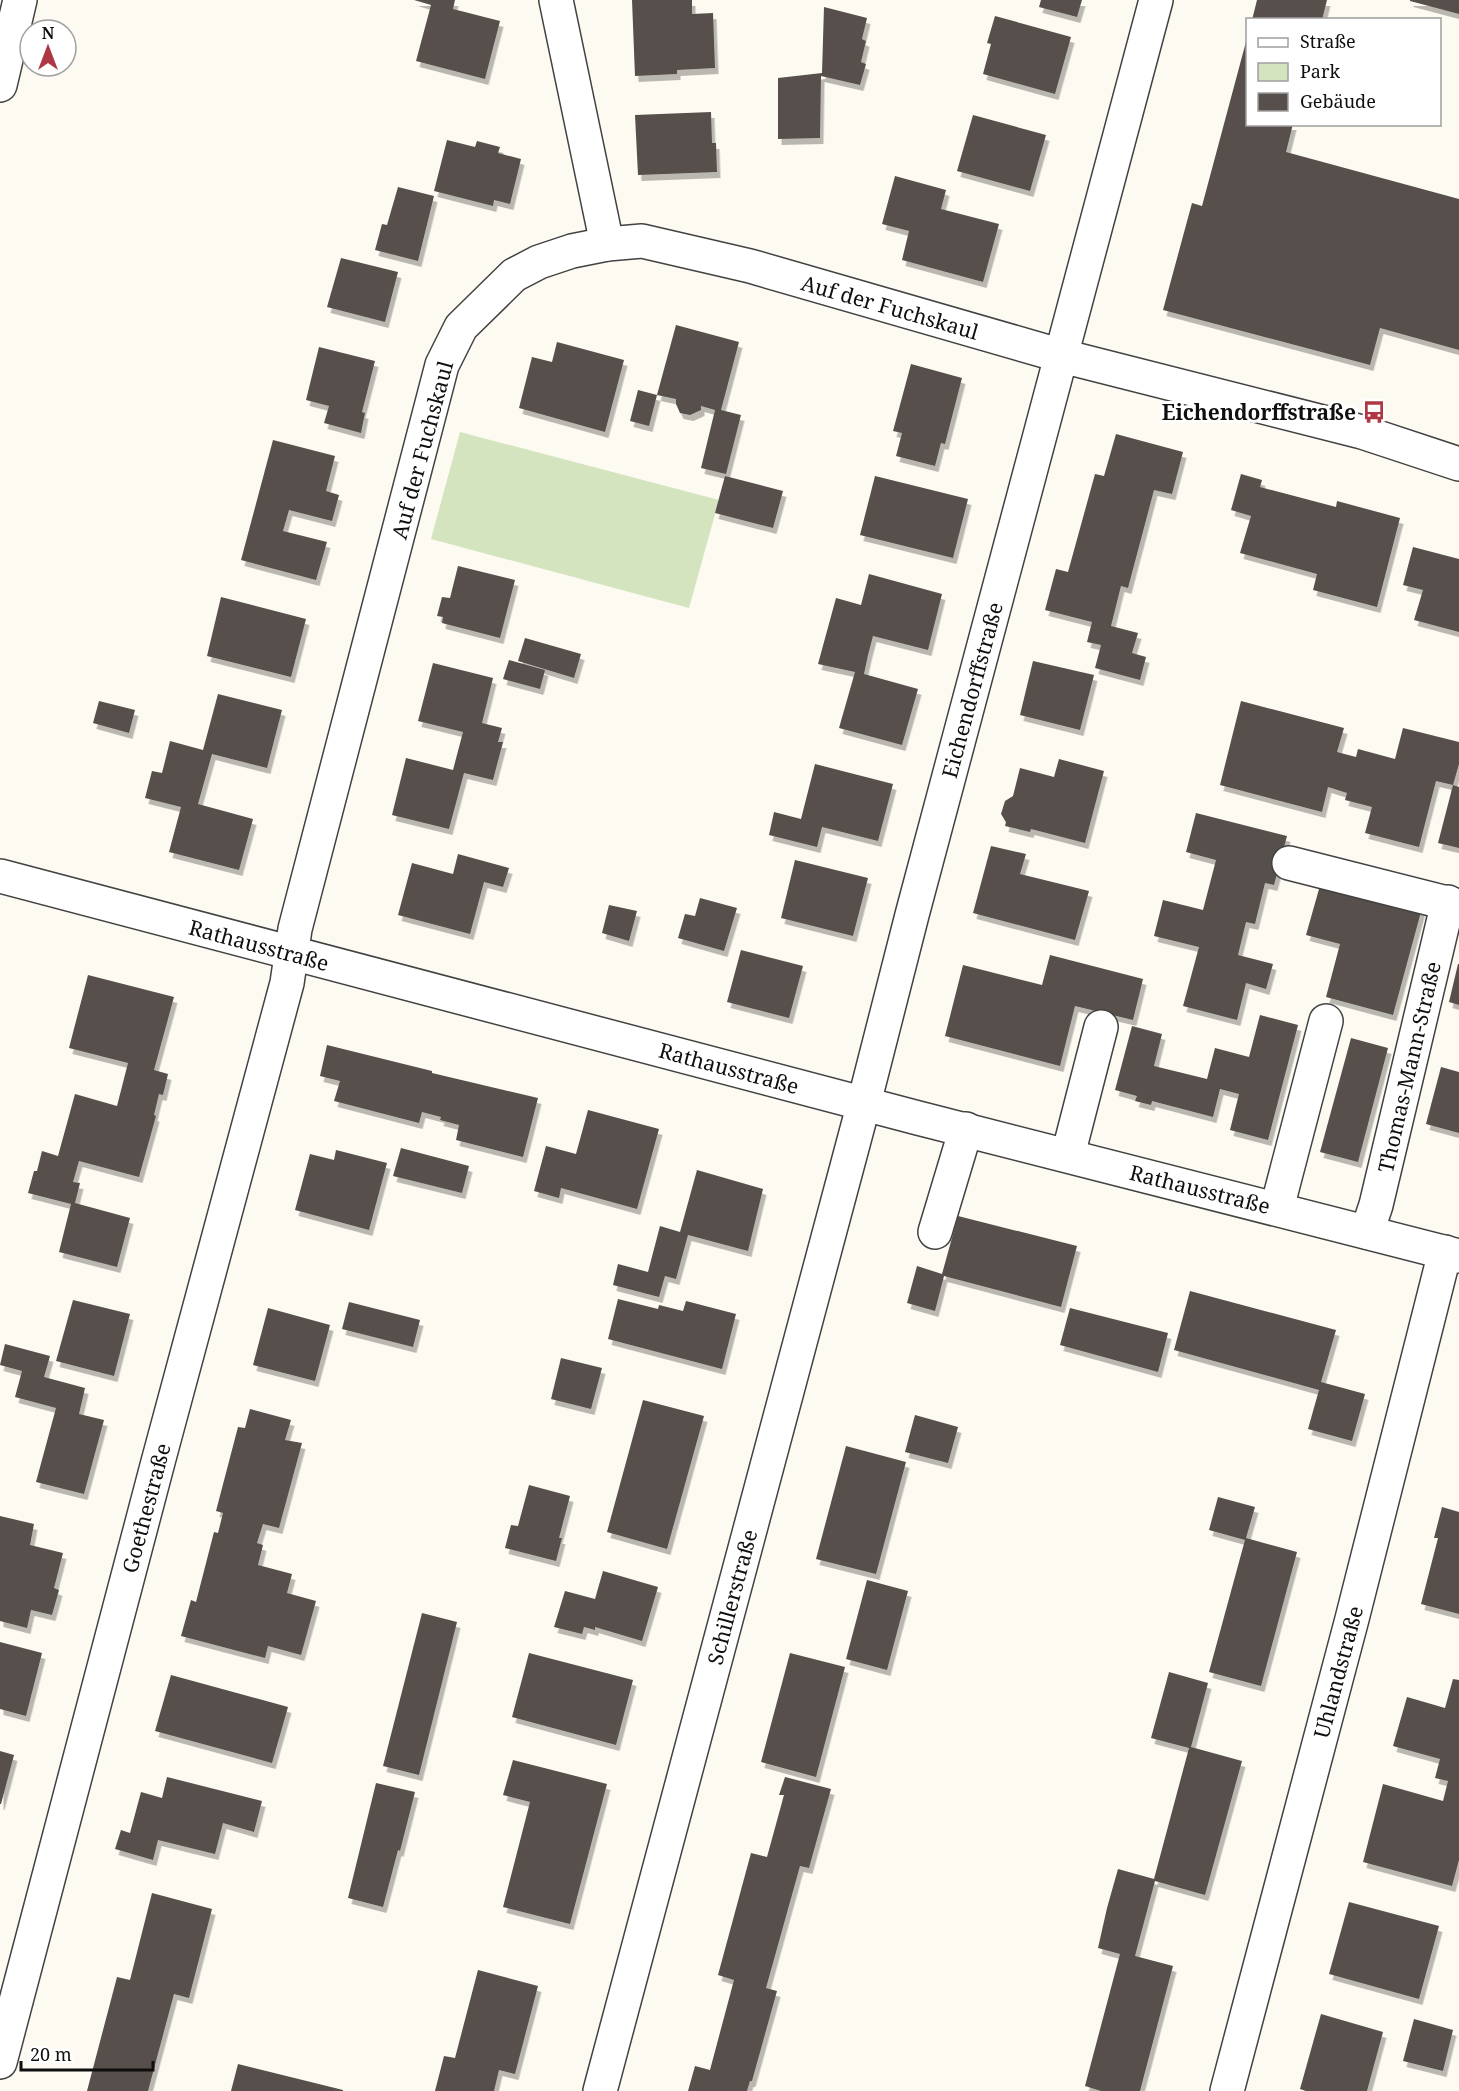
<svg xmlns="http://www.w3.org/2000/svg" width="1459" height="2091" font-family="'Noto Serif',serif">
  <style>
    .green { fill: #d4e4bf }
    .building { fill: #564f4c; filter: url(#shadow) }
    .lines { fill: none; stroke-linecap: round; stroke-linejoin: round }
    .minor-casing { stroke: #424242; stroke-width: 36 }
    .minor { stroke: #fff; stroke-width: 33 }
    .labels { text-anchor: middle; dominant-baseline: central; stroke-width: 6; stroke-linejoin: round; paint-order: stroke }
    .street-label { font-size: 21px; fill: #0f0f0f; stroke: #fff }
    .poi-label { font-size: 21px; font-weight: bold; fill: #0f0f0f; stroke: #fff; text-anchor: end }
  </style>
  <defs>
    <filter id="shadow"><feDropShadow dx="3.5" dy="6" stdDeviation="0" flood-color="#0004"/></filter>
  </defs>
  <rect width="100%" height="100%" fill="#fdfaf2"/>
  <polygon class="green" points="460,432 719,500 689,608 431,539"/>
  <g class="building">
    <polygon points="414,0 455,0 453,9 500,21 485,79 416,61 431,5"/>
    <polygon points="632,0 692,0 692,14 713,13 715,68 677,70 677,74 635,76"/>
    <polygon points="1041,0 1082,0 1077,17 1039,7"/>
    <polygon points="1257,0 1327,0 1322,20 1252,20"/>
    <polygon points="1410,0 1459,0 1459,14 1410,1"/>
    <polygon points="824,7 867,18 862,39 866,41 861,62 866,64 860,85 821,76 820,138 778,139 778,78 822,73"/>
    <polygon points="995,16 1071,37 1055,94 983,74 991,44 987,43"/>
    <polygon points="1247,38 1248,124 1293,124 1286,152 1459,199 1459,350 1380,328 1370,365 1163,310 1192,203 1202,206"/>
    <polygon points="711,112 712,143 716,143 717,172 638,175 635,115"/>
    <polygon points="973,115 1046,135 1030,191 957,171"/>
    <polygon points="447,140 475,147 477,141 500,147 498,153 521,159 510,204 494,200 493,206 434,191"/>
    <polygon points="895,176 946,190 941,209 999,224 983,282 902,260 909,231 882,224"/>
    <polygon points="398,187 434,196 418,261 375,250 382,224 387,225"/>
    <polygon points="341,258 398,272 385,322 327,307"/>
    <polygon points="676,325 739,342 721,410 741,415 726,474 701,468 715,410 701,406 701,410 690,415 680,413 676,404 676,399 657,395"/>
    <polygon points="557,342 624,360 605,432 519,408 532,357 552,362"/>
    <polygon points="319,347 375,361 362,412 365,413 361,433 324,423 329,406 306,400"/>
    <polygon points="911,364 962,378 945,444 941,443 935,466 896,456 902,433 893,431"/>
    <polygon points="638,390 657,395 649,426 630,421"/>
    <polygon points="1116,434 1183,452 1172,494 1154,490 1128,588 1121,586 1111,626 1138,633 1132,653 1146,657 1140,680 1095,668 1101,645 1087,642 1092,622 1045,610 1056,569 1068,572 1095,474 1104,476"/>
    <polygon points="273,440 335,456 326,491 339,495 332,521 289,510 283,531 327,542 316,580 241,560"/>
    <polygon points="1241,474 1262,480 1260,487 1336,507 1337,501 1400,518 1377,607 1313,590 1317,574 1240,553 1251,516 1231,510"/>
    <polygon points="725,476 783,491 773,528 715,513"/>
    <polygon points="875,476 968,499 953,558 860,535"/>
    <polygon points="1413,547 1459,559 1459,632 1414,620 1423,590 1403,585"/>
    <polygon points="458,566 515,580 500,638 442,623 443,617 437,616 442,597 450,598"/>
    <polygon points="869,574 942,594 928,650 873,636 868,655 864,674 918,689 902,745 839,728 855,672 818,664 836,598 861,605"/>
    <polygon points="221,597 306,619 291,677 207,656"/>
    <polygon points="525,638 581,654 574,678 518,661"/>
    <polygon points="509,660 545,670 540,689 503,679"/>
    <polygon points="1033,661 1094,675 1080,730 1020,715"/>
    <polygon points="433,663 493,678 482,723 502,728 498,742 503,742 493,780 464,773 449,829 392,815 406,758 453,770 463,732 418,721"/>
    <polygon points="218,694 282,710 267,768 212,754 198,804 253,819 239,870 169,852 181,807 145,798 152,771 162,773 170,741 203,750"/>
    <polygon points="99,701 135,710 129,733 93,723"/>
    <polygon points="1241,701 1344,728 1337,752 1356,757 1358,749 1395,759 1403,728 1459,742 1459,764 1453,785 1436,781 1419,847 1365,833 1372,807 1345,800 1347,793 1328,787 1322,812 1220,785"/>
    <polygon points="1059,759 1104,771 1085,843 1031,829 1030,832 1005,826 1006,822 1001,814 1005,801 1013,796 1020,768 1054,777"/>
    <polygon points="815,764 893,784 878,841 822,827 817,847 769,835 774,812 801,819"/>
    <polygon points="1453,785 1459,787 1459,848 1438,843"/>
    <polygon points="1196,813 1287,836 1274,885 1265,883 1255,924 1246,922 1238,955 1273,964 1266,989 1246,983 1237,1020 1183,1006 1199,947 1154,936 1163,900 1203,910 1216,860 1186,852"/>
    <polygon points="991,846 1026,854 1020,874 1089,891 1075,940 973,913"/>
    <polygon points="458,854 509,868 503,887 484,882 470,934 398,915 412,863 453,874"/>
    <polygon points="795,860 868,878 853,936 781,918"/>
    <polygon points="1321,882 1422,908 1393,1015 1326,997 1340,944 1306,935"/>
    <polygon points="700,898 737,908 724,951 678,938 685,914 695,916"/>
    <polygon points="609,905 637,911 629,941 602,933"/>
    <polygon points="741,950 803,966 789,1018 727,1002"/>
    <polygon points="1050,955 1143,979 1133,1020 1075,1006 1060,1066 945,1036 963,965 1042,985"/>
    <polygon points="1458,964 1459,964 1459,1005 1449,1002"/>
    <polygon points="88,975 174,997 154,1070 168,1074 163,1095 159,1094 154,1115 156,1116 139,1177 79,1161 73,1182 80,1183 75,1203 130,1218 117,1267 59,1252 71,1204 28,1193 34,1171 37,1171 42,1151 58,1156 75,1094 117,1106 128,1063 69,1048"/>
    <polygon points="1260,1015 1298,1025 1268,1140 1230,1130 1239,1094 1220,1089 1213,1117 1152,1101 1151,1105 1135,1101 1137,1096 1115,1090 1132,1026 1162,1034 1154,1066 1207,1079 1215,1048 1249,1057"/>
    <polygon points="1351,1038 1388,1048 1358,1162 1320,1152"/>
    <polygon points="327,1045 432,1071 432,1073 538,1098 523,1157 456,1140 459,1125 440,1120 441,1117 422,1112 419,1123 334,1101 340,1081 320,1076"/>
    <polygon points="1441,1067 1459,1072 1459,1133 1426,1124"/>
    <polygon points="588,1110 659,1129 637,1209 561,1188 559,1198 534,1191 546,1146 576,1154"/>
    <polygon points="401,1148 469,1166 462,1193 393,1176"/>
    <polygon points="336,1150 387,1163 369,1230 295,1210 310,1154 334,1160"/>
    <polygon points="697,1170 763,1189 748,1251 688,1235 676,1279 665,1276 659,1297 613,1285 618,1264 648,1272 660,1226 680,1232"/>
    <polygon points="958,1216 1077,1246 1061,1307 944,1276 935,1311 907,1303 917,1266 942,1274"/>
    <polygon points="1190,1291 1336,1330 1321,1382 1365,1394 1352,1441 1308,1429 1319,1390 1174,1350"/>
    <polygon points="618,1299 658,1309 659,1305 683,1311 686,1301 736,1314 722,1369 608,1339"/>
    <polygon points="73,1300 130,1314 114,1376 56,1361"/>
    <polygon points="349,1302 420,1320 413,1347 342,1329"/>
    <polygon points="268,1308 330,1325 315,1381 253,1365"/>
    <polygon points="1070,1308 1168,1333 1158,1372 1060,1345"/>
    <polygon points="5,1344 50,1356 44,1377 85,1388 79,1414 104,1420 84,1494 36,1482 56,1408 15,1397 22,1371 0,1365"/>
    <polygon points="561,1358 602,1368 591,1409 551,1399"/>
    <polygon points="643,1400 704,1416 667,1549 607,1532"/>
    <polygon points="250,1409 291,1420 285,1440 302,1443 279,1528 263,1524 257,1543 263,1545 258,1565 292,1574 287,1593 316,1601 301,1655 268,1646 265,1658 181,1636 191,1600 196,1602 214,1532 218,1533 223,1513 216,1511 238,1427 245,1428"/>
    <polygon points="915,1415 958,1427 948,1463 905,1452"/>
    <polygon points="846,1446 906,1462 876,1574 816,1559"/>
    <polygon points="529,1485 570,1496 559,1538 562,1538 556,1561 505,1548 511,1525 518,1526"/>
    <polygon points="1218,1497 1255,1507 1246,1538 1297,1552 1261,1686 1209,1672 1245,1540 1209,1530"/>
    <polygon points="1442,1507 1459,1512 1459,1614 1421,1604 1438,1538 1434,1538"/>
    <polygon points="0,1516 34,1524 30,1545 63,1553 54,1588 59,1590 52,1615 31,1610 27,1628 0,1621"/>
    <polygon points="603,1571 658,1587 642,1641 595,1627 595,1630 584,1627 582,1634 554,1627 565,1591 595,1599"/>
    <polygon points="867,1580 908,1591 887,1670 846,1659"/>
    <polygon points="422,1613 457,1622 419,1775 383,1766"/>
    <polygon points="0,1642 42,1653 26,1716 0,1709"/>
    <polygon points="529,1653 633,1680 616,1745 512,1717"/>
    <polygon points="790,1653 845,1667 816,1777 761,1762"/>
    <polygon points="1169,1672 1208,1683 1191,1747 1242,1761 1205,1895 1155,1881 1135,1956 1173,1966 1140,2091 1101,2091 1085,2086 1120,1954 1098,1948 1107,1908 1118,1869 1154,1879 1189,1748 1151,1738"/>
    <polygon points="171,1675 288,1707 272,1763 155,1731"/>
    <polygon points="1453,1679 1459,1680 1459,1860 1452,1886 1363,1862 1383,1784 1443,1801 1448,1781 1435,1778 1440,1759 1393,1746 1407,1697 1445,1708"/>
    <polygon points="0,1751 14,1755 1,1804 0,1804"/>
    <polygon points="513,1760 607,1784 570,1924 503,1907 530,1802 503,1795"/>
    <polygon points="167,1777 262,1801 254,1832 223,1823 215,1854 158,1840 153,1860 115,1849 121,1830 130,1833 141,1792 162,1798"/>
    <polygon points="785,1777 831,1789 809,1868 800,1866 766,1988 777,1991 752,2081 750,2081 747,2091 688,2091 695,2066 710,2070 734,1980 718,1975 751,1853 767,1857 784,1795 779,1795"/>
    <polygon points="376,1783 415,1792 400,1851 398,1850 383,1907 348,1898"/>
    <polygon points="152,1893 212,1909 189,1998 174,1994 148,2091 87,2091 117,1977 130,1980"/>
    <polygon points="1349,1902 1439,1926 1419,1999 1329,1974"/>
    <polygon points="478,1970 538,1986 515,2074 499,2070 494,2091 435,2091 444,2056 455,2058"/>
    <polygon points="1321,2014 1383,2032 1367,2091 1306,2091 1300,2089"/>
    <polygon points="1414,2019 1453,2030 1443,2071 1403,2061"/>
    <polygon points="238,2064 343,2090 343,2091 231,2091"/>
  </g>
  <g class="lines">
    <g class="minor-casing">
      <g id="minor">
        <polyline points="556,0 607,244"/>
        <polyline points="0,85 20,0"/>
        <polyline points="1289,863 1459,906"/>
        <polyline points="0,876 918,1118 1459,1256"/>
        <polyline points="1068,1155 1101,1027"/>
        <polyline points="1277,1208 1326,1021"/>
        <polyline points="935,1232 966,1129"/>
        <polyline points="1367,1232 1376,1205 1448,902"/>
        <polyline points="0,2062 158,1462 287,983 295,929 442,365 461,327 514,275 539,262 572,251 607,244 642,241 750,266 1062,356 1362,432 1459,464"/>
        <polyline points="600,2091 864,1103 912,915 1156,0"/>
        <polyline points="1227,2091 1352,1619 1445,1252"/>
      </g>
    </g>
    <use href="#minor" class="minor"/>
  </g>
  <defs>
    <g id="bus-bare" transform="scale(1.8)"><path d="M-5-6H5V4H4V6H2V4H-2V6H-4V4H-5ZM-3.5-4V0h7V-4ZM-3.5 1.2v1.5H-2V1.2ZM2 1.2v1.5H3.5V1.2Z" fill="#af3743" stroke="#fff" stroke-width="2.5" paint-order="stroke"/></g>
  </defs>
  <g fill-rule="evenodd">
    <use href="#bus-bare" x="1374" y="412"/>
  </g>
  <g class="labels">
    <g class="street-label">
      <text transform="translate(890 307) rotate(16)">Auf der Fuchskaul</text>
      <text transform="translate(422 450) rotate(-75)">Auf der Fuchskaul</text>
      <text transform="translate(972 690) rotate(-75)">Eichendorffstraße</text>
      <text transform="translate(259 945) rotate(15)">Rathausstraße</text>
      <text transform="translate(1409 1067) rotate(-77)">Thomas-Mann-Straße</text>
      <text transform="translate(729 1068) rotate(15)">Rathausstraße</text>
      <text transform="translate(1200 1189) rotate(14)">Rathausstraße</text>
      <text transform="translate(146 1508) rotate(-75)">Goethestraße</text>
      <text transform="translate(732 1597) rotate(-75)">Schillerstraße</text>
      <text transform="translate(1338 1672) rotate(-75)">Uhlandstraße</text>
    </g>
    <g class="poi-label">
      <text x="1356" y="412">Eichendorffstraße</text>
    </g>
  </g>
  <rect x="1246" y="18" width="195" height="108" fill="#ffffff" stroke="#9f9f9f" stroke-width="1.5"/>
  <rect x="1258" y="38" width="30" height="9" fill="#ffffff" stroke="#9f9f9f" stroke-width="1.5"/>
  <text x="1300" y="48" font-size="18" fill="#0f0f0f">Straße</text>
  <rect x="1258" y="63" width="30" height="18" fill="#d4e4bf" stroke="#9f9f9f" stroke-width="1.5"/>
  <text x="1300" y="78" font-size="18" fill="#0f0f0f">Park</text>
  <rect x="1258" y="93" width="30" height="18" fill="#564f4c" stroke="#9f9f9f" stroke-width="1.5"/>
  <text x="1300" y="108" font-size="18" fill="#0f0f0f">Gebäude</text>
  <g transform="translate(48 48)"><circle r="28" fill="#ffffff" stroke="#9f9f9f" stroke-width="1.5"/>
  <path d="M0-4.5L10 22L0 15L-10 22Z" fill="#af3743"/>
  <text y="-9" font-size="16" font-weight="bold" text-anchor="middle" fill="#0f0f0f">N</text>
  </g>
  <path d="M21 2061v9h132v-9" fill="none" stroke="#0f0f0f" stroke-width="3"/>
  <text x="30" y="2061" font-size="18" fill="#0f0f0f" stroke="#ffffff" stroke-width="4.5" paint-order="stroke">20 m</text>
</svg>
